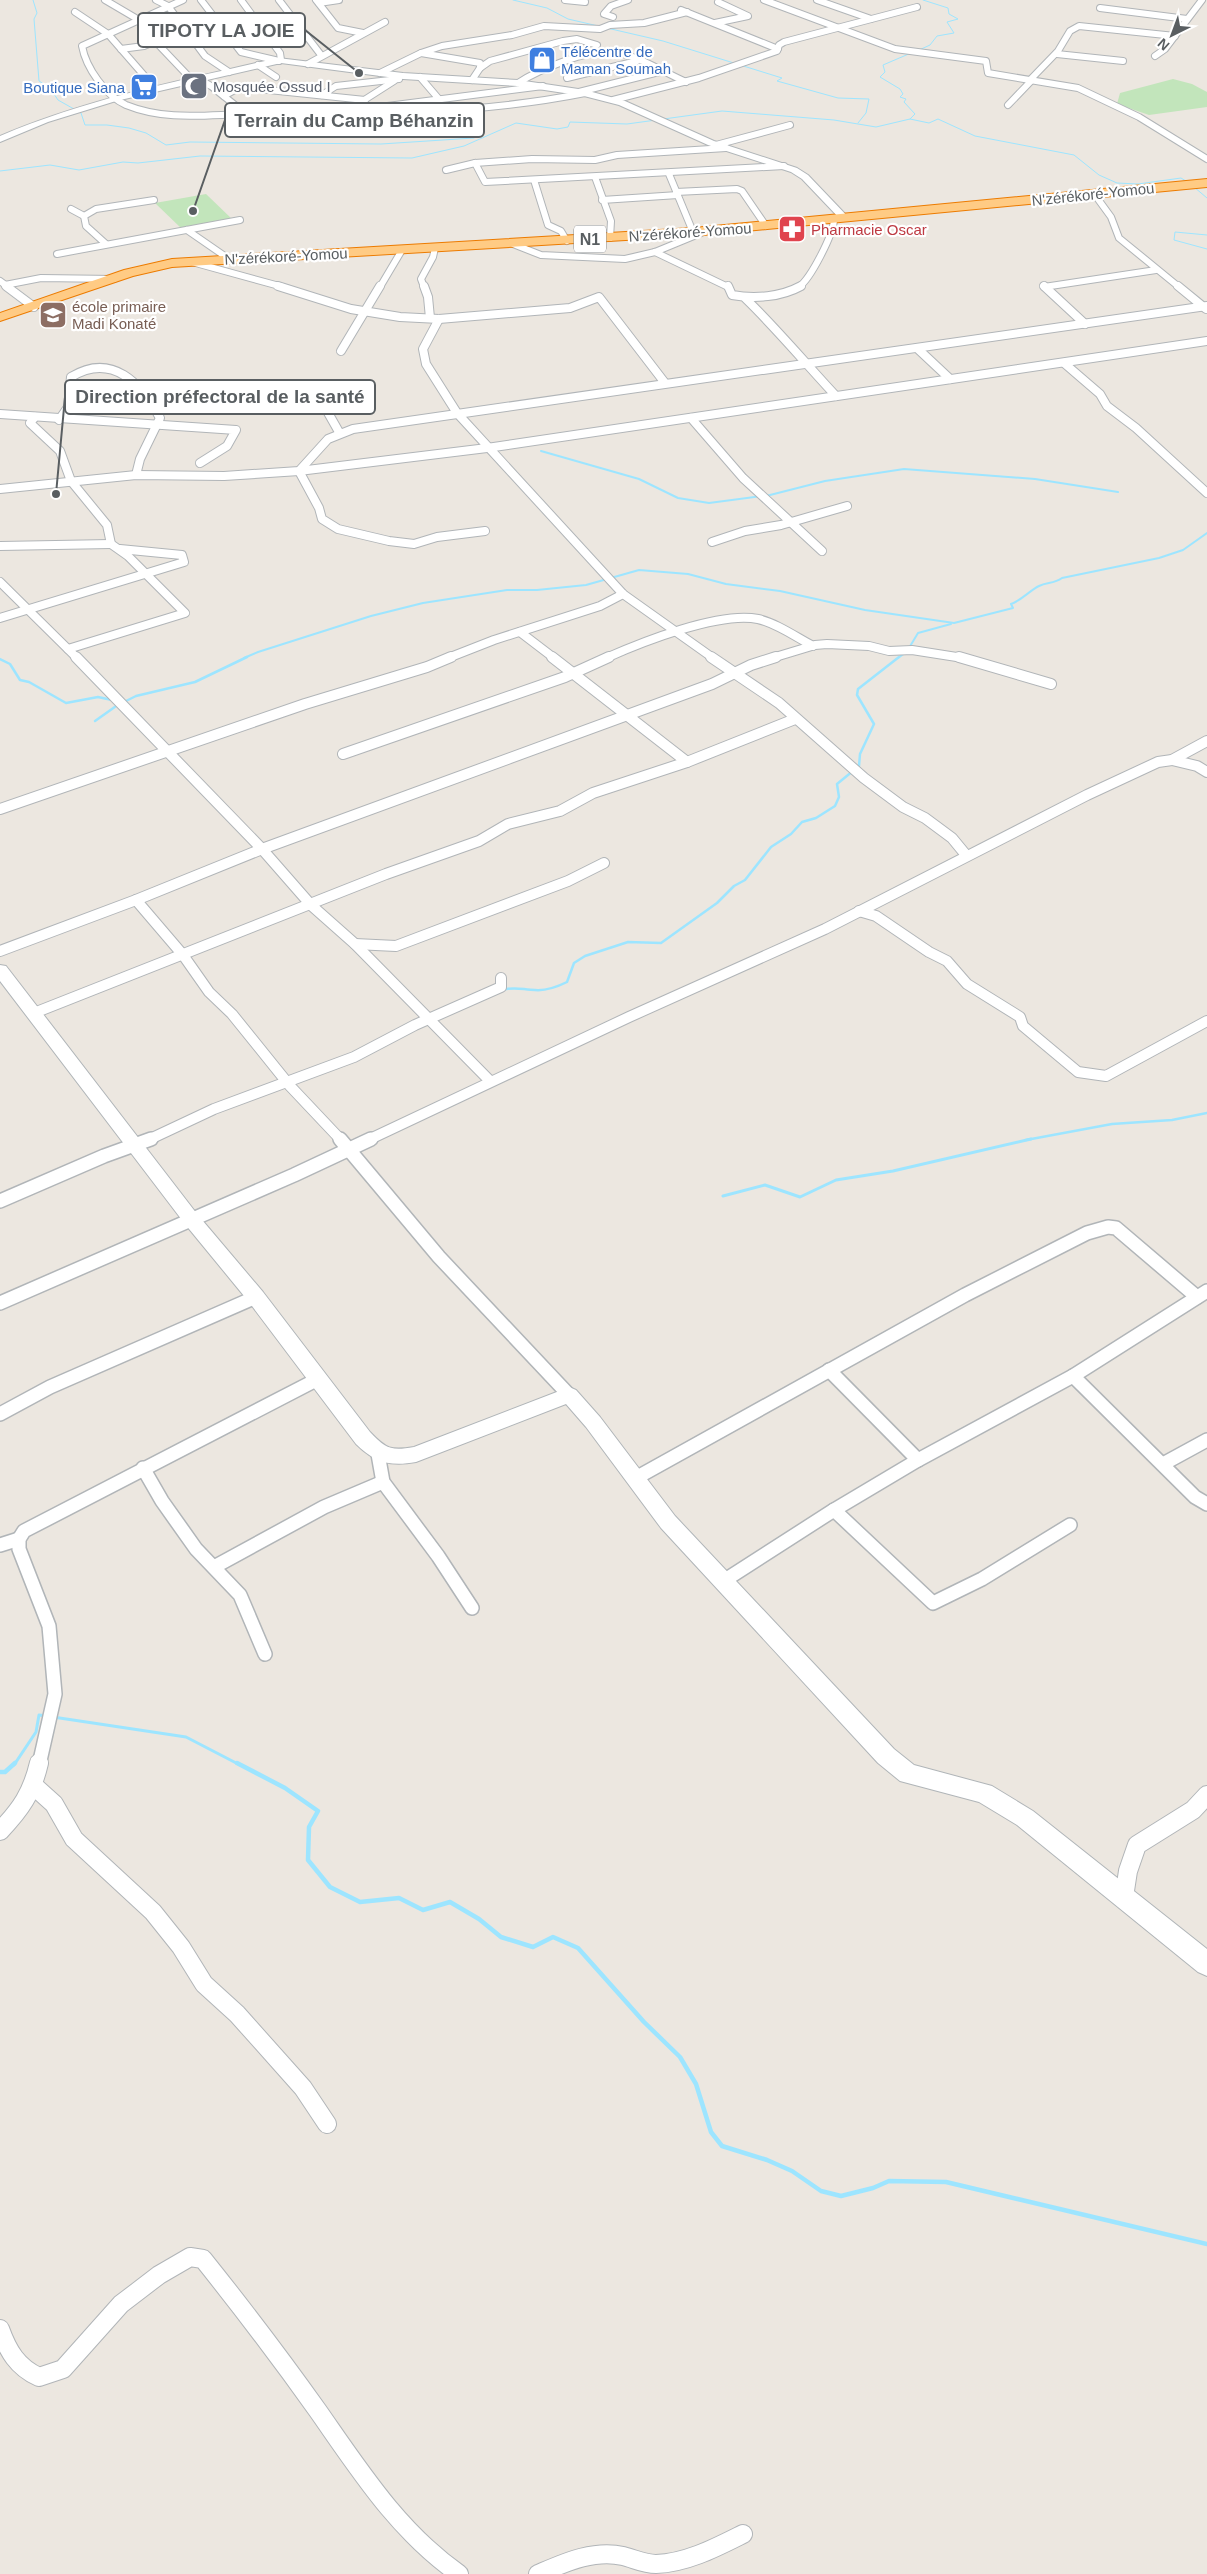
<svg xmlns="http://www.w3.org/2000/svg" width="1207" height="2574" font-family="Arial,sans-serif">
  <style>
    .green { fill: #c2e5bb }
    .lines { fill: none; stroke-linecap: round; stroke-linejoin: round }
    .stream-far4 { stroke: #9de5ff; stroke-width: 1 }
    .stream-far3 { stroke: #9de5ff; stroke-width: 2 }
    .stream-far2 { stroke: #9de5ff; stroke-width: 2.5 }
    .stream-far1 { stroke: #9de5ff; stroke-width: 3 }
    .stream { stroke: #9de5ff; stroke-width: 4.5 }
    .street-far4-casing { stroke: #b1b5b8; stroke-width: 8 }
    .street-far3-casing { stroke: #b1b5b8; stroke-width: 10 }
    .street-far2-casing { stroke: #b1b5b8; stroke-width: 12 }
    .street-far1-casing { stroke: #b1b5b8; stroke-width: 16 }
    .street-casing { stroke: #b1b5b8; stroke-width: 20 }
    .secondary-casing { stroke: #b0b5b8; stroke-width: 2 }
    .highway-casing { stroke: #ec7b00; stroke-width: 2 }
    .street-far4 { stroke: #fff; stroke-width: 6 }
    .street-far3 { stroke: #fff; stroke-width: 8 }
    .street-far2 { stroke: #fff; stroke-width: 10 }
    .street-far1 { stroke: #fff; stroke-width: 13 }
    .street { stroke: #fff; stroke-width: 18 }
    .secondary { fill: #fff; fill-rule: evenodd }
    .highway { fill: #ffcb84; fill-rule: evenodd }
    .labels { text-anchor: middle; dominant-baseline: central; stroke-width: 4.5; stroke-linejoin: round; paint-order: stroke }
    .far-shop-label { font-size: 15px; fill: #366cbe; stroke: #fff; text-anchor: start }
    .far-worship-label { font-size: 15px; fill: #5b616d; stroke: #fff; text-anchor: start }
    .far-street-label { font-size: 15px; fill: #595e61; stroke: #fff }
    .far-health-label { font-size: 15px; fill: #be3a42; stroke: #fff; text-anchor: start }
    .far-education-label { font-size: 15px; fill: #785e54; stroke: #fff; text-anchor: start }
    .shield { fill: #fff; stroke: #8b8e90; stroke-width: 1 }
    .shield-label { font-size: 16px; font-weight: bold; fill: #595e61 }
    .leader { fill: none; stroke: #595e61; stroke-width: 2 }
    .callout-dot { fill: #595e61; stroke: #fff; stroke-width: 2 }
    .callout { fill: #fff; stroke: #595e61; stroke-width: 2 }
    .callout-label { font-size: 19px; text-anchor: middle; font-weight: bold; fill: #595e61 }
  </style>
  <rect width="100%" height="100%" fill="#ece7e0"/>
  <g class="green">
    <polygon points="1173,79 1192,84 1207,92 1207,107 1149,115 1117,104 1120,93"/>
    <polygon points="206,194 233,220 182,229 155,203"/>
  </g>
  <g class="lines">
    <g class="stream-far4">
      <polyline points="33,0 37,13 34,19 39,81 50,88 58,100 81,113 85,125 107,125 129,128 146,133 166,145 190,142 381,144 474,138"/>
      <polyline points="513,0 547,8 568,19 663,41 782,78 777,81 838,98 869,99 866,113 858,123"/>
      <polyline points="917,51 930,45 937,36 954,33 947,22 958,19 949,14 948,8 923,0"/>
      <polyline points="910,119 915,114 904,102 906,99 900,97 903,94 900,89 880,77 885,72 883,65 911,53"/>
      <polyline points="0,171 50,165 79,170 123,162 138,163 200,156 412,158 464,146 516,123 557,129 568,127 570,122 627,124 722,111 834,120 876,127 910,119 929,123 938,119 975,136 1074,155 1099,175 1117,183 1138,184 1181,178 1189,183"/>
      <polyline points="1194,187 1207,198"/>
      <polyline points="1207,235 1175,232 1174,240 1207,249"/>
    </g>
    <g class="stream-far3">
      <polyline points="541,451 639,479 678,498 709,503 770,495 825,481 904,469 1035,479 1118,492"/>
      <polyline points="909,648 918,633 951,624"/>
      <path d="M244 658 258 652 371 616 423 603 507 590H537L586 585 639 570 688 574 726 584 780 591 865 610 954 623 1013 608 1011 604C1022 600 1029 591 1039 586 1047 582 1054 584 1062 578L1159 558 1183 550 1207 533"/>
      <polyline points="898,658 905,653"/>
    </g>
    <g class="stream-far2">
      <polyline points="0,659 10,664 20,680 29,682 66,703 98,697 112,700"/>
      <polyline points="122,703 136,696 195,682 247,657"/>
      <polyline points="95,721 119,704"/>
      <path d="M503 990C514 986 524 990 535 990 547 991 557 987 567 982L574 963 585 956 628 942 661 943 717 903 734 886 745 880 771 847 791 834 802 822 816 818 835 806 839 797 837 784 859 766 860 754 874 724 857 695 858 689 899 657"/>
      <polyline points="1026,1140 1112,1124 1172,1120 1207,1113"/>
    </g>
    <g class="stream-far1">
      <polyline points="723,1196 765,1185 800,1197 836,1180 893,1171 1031,1139"/>
      <polyline points="53,1717 186,1737 240,1765"/>
      <polyline points="14,1765 36,1732 39,1715 47,1716"/>
    </g>
    <g class="stream">
      <polyline points="237,1763 285,1788 318,1811 309,1827 308,1860 330,1887 360,1902 399,1898 423,1910 450,1902 479,1919 501,1937 533,1947 553,1937 578,1948 644,2022 680,2057 696,2084 711,2132 722,2146 767,2160 792,2171 821,2191 841,2196 873,2188 889,2181 946,2182 1207,2244"/>
      <polyline points="0,1772 5,1772 15,1763"/>
    </g>
    <g class="street-far4-casing">
      <g id="street-far4">
        <polyline points="105,0 139,20 154,40 192,80"/>
        <polyline points="156,0 168,6 205,56 229,72"/>
        <path d="M183 0 82 46C86 68 106 96 126 105 168 122 210 114 253 114 365 114 475 115 585 93"/>
        <polyline points="201,0 241,52 279,61"/>
        <polyline points="241,0 280,53 281,60"/>
        <polyline points="279,0 321,55"/>
        <polyline points="316,0 338,28 363,33"/>
        <polyline points="565,0 585,2"/>
        <polyline points="764,0 895,49 986,61 988,73 1078,88 1139,117 1207,159"/>
        <polyline points="817,0 871,19"/>
        <polyline points="319,3 339,0"/>
        <polyline points="1100,8 1187,19"/>
        <polyline points="681,10 778,49"/>
        <polyline points="75,12 108,34 155,88"/>
        <polyline points="613,17 604,14 611,6 628,0"/>
        <polyline points="715,23 748,16 718,2"/>
        <polyline points="269,39 306,35"/>
        <polyline points="121,49 144,46 156,41"/>
        <polyline points="421,53 442,46 512,35 544,26 600,29 610,25 644,23 687,12"/>
        <polyline points="1057,54 1123,61"/>
        <polyline points="1155,56 1165,49 1202,0"/>
        <polyline points="308,64 385,22"/>
        <polyline points="258,65 276,77"/>
        <polyline points="480,68 490,61 563,41 577,39 597,45"/>
        <polyline points="380,73 421,53 480,63 480,68 472,80"/>
        <polyline points="420,77 438,98"/>
        <polyline points="567,78 637,61"/>
        <polyline points="198,79 211,86 245,113"/>
        <polyline points="1030,80 1058,51 1070,31 1079,26 1175,36"/>
        <path d="M518 83C538 70 590 48 614 52 639 56 663 72 686 82"/>
        <polyline points="579,92 659,72"/>
        <polyline points="322,95 336,86 399,79"/>
        <polyline points="224,96 240,87 365,100"/>
        <polyline points="613,100 699,78 777,51 779,45 784,42 917,7"/>
        <polyline points="358,104 394,81"/>
        <polyline points="1008,105 1032,80"/>
        <polyline points="364,109 543,86"/>
        <polyline points="716,145 790,125"/>
        <polyline points="475,163 485,182 784,166"/>
        <polyline points="446,170 475,163 532,159 595,160 617,155 726,148"/>
        <polyline points="669,174 693,232"/>
        <polyline points="595,177 611,221 610,238"/>
        <polyline points="534,180 548,225 561,231 567,241"/>
        <polyline points="676,192 737,189 742,191 766,226"/>
        <polyline points="1095,195 1111,217 1119,238 1179,287"/>
        <polyline points="602,200 678,195"/>
        <polyline points="71,209 84,216"/>
        <polyline points="187,230 229,259"/>
        <polyline points="106,244 86,226 84,216 96,209 154,200"/>
        <polyline points="513,244 541,255 625,259 655,252 706,231"/>
        <polyline points="655,252 728,287"/>
        <polyline points="57,254 240,220"/>
        <polyline points="192,262 283,287"/>
        <polyline points="0,281 8,287"/>
        <polyline points="5,285 41,278 114,279"/>
        <polyline points="380,287 402,250"/>
        <polyline points="424,287 421,279 433,257 435,248"/>
        <path d="M799 287C811 278 833 235 834 220"/>
        <polyline points="1044,287 1156,270"/>
      </g>
    </g>
    <g class="street-far3-casing">
      <g id="street-far3">
        <polyline points="6,286 34,307"/>
        <polyline points="278,286 351,309 400,317 439,319 570,308 599,297 665,383"/>
        <polyline points="424,286 428,297 430,318"/>
        <path d="M728 286 732 295C755 299 781 297 801 286"/>
        <polyline points="1044,286 1085,324"/>
        <polyline points="1178,286 1206,309"/>
        <path d="M746 299C778 330 806 364 836 396"/>
        <polyline points="439,319 423,349 426,364 457,413 623,594 713,658"/>
        <polyline points="918,349 950,379"/>
        <polyline points="341,351 380,286"/>
        <polyline points="1064,363 1100,394 1107,406 1136,428 1207,493"/>
        <polyline points="318,395 339,432"/>
        <polyline points="0,414 236,430 227,446 200,463"/>
        <polyline points="35,417 30,423 60,451 71,481 107,525 111,544 128,556 185,613 68,649"/>
        <polyline points="691,418 743,478 822,551"/>
        <path d="M59 420 68 407 71 377C112 352 141 383 160 418L140 459 136 475"/>
        <polyline points="0,489 136,475 224,476 299,471 487,448 1207,341"/>
        <polyline points="485,531 437,537 414,544 389,541 338,529 322,519 319,508 299,471 328,439 353,429 1207,306"/>
        <polyline points="712,542 745,531 781,525 847,506"/>
        <polyline points="0,546 111,544"/>
        <polyline points="0,582 77,658"/>
        <polyline points="0,618 184,562 182,555 120,549"/>
        <polyline points="520,632 554,658"/>
        <polyline points="448,658 494,640 600,606 623,594"/>
        <path d="M606 658C642 642 720 611 758 619 776 623 796 637 813 646"/>
        <polyline points="772,658 815,645 827,644 869,646 889,651 912,650 963,658"/>
      </g>
    </g>
    <g class="street-far2-casing">
      <g id="street-far2">
        <polyline points="76,657 262,849 311,905 355,944 490,1081"/>
        <polyline points="552,657 687,762"/>
        <polyline points="711,657 779,703 864,778 903,807 925,818 952,838 966,855"/>
        <polyline points="959,657 1051,684"/>
        <polyline points="343,754 565,677 609,657"/>
        <polyline points="1172,760 1197,766 1207,772"/>
        <polyline points="0,809 305,704 427,667 451,657"/>
        <polyline points="136,900 183,955 209,992 232,1014 290,1086 341,1140"/>
        <polyline points="859,911 876,916 929,952 947,961 967,984 1020,1017 1023,1026 1078,1072 1106,1076 1207,1021"/>
        <polyline points="355,944 396,946 568,881 604,863"/>
        <polyline points="0,951 136,900 262,849 712,684 751,665 776,657"/>
        <polyline points="34,1013 386,874 479,841 508,824 560,811 593,793 687,762 795,719"/>
        <polyline points="148,1140 214,1109 354,1057 415,1025 501,987 501,978"/>
        <polyline points="368,1140 629,1017 825,929 1087,795 1158,762 1172,760 1207,741"/>
      </g>
    </g>
    <g class="street-far1-casing">
      <g id="street-far1">
        <polyline points="340,1139 439,1257 569,1395"/>
        <polyline points="0,1201 104,1156 151,1139"/>
        <polyline points="0,1303 294,1175 371,1139"/>
        <polyline points="829,1370 918,1460"/>
        <polyline points="1073,1376 1195,1497 1207,1504"/>
        <polyline points="0,1414 50,1387 256,1297"/>
        <polyline points="378,1454 383,1482 438,1556 472,1608"/>
        <polyline points="1163,1464 1207,1440"/>
        <polyline points="143,1468 162,1501 196,1549 240,1595 265,1654"/>
        <polyline points="634,1479 965,1295 1087,1233 1108,1227 1116,1228 1197,1297"/>
        <polyline points="834,1510 933,1603 982,1579 1070,1525"/>
        <polyline points="0,1545 19,1539"/>
        <polyline points="214,1567 324,1507 383,1482"/>
        <polyline points="722,1582 834,1510 918,1460 1073,1376 1207,1291"/>
        <polyline points="39,1765 55,1694 49,1626 19,1549 19,1539 24,1531 318,1379"/>
      </g>
    </g>
    <g class="street-casing">
      <g id="street">
        <polyline points="34,1786 54,1804 74,1839 153,1912 181,1947 204,1984 237,2014 303,2088 327,2124"/>
        <path d="M0 1831C21 1809 32 1793 39 1763"/>
        <polyline points="1124,1897 1128,1871 1137,1845 1193,1810 1207,1795"/>
        <path d="M0 2329C8 2351 17 2367 39 2377L63 2369 121 2304 159 2275 190 2257 203 2259C243 2309 281 2359 318 2411 360 2471 398 2531 459 2574"/>
        <path d="M538 2574C564 2563 594 2549 623 2556 635 2559 644 2564 656 2564 687 2563 717 2547 743 2534"/>
      </g>
    </g>
    <g class="secondary-casing">
      <g id="secondary">
        <path d="M278 58 403 73 518 80 585 90 625 101 714 141 797 168 808 175 850 219 842 221 802 179 791 172 708 145 619 105 584 96 518 86 403 79 281 63 116 101 48 122 0 142V136C89 98 184 80 278 58Z"/>
        <path d="M0 965 6 966 197 1214 263 1292 370 1432C386 1449 391 1451 414 1447L562 1390 569 1387 576 1390 600 1417 675 1516 894 1749 914 1765 992 1786 1033 1811 1207 1949V1976L1198 1972 1017 1825 979 1802 900 1781 878 1763 661 1528 586 1427 566 1404 416 1462C390 1467 374 1462 356 1444L249 1302 185 1224 0 981Z"/>
      </g>
    </g>
    <g class="highway-casing">
      <polygon id="highway" points="1207,179 1207,187 693,236 172,267 133,276 0,321 0,313 124,270 172,259 693,228"/>
    </g>
    <use href="#street-far4" class="street-far4"/>
    <use href="#street-far3" class="street-far3"/>
    <use href="#street-far2" class="street-far2"/>
    <use href="#street-far1" class="street-far1"/>
    <use href="#street" class="street"/>
    <use href="#secondary" class="secondary"/>
    <use href="#highway" class="highway"/>
  </g>
  <defs>
    <g id="shop-square" transform="scale(1.4375)"><rect x="-9" y="-9" width="18" height="18" rx="4" fill="#3f7fe0" stroke="#fff"/><path d="M-5-2.5h2.3a2.7 3.5 0 0 1 5.4 0H5L5.5 6h-11ZM-1.5-2.5h3a1.5 2.3 0 0 0-3 0Z" fill="#fff"/></g>
    <g id="mosque-square" transform="scale(1.4375)"><rect x="-9" y="-9" width="18" height="18" rx="4" fill="#6b7280" stroke="#fff"/><path d="M3.5-4.9A6 6 0 1 0 3.5 4.9A5 5 0 1 1 3.5-4.9Z" fill="#fff"/></g>
    <g id="supermarket-square" transform="scale(1.4375)"><rect x="-9" y="-9" width="18" height="18" rx="4" fill="#3f7fe0" stroke="#fff"/><path d="M-6-5.5h2.5l.6 2H6L4.5 2H-2.5L-4.4-4H-6ZM-1.5 3.2a1.3 1.3 0 1 0 .1 0ZM3 3.2a1.3 1.3 0 1 0 .1 0Z" fill="#fff"/></g>
    <g id="pharmacy-square" transform="scale(1.4375)"><rect x="-9" y="-9" width="18" height="18" rx="4" fill="#e0444e" stroke="#fff"/><path d="M-2-6h4v4h4v4h-4v4h-4v-4h-4v-4h4Z" fill="#fff"/></g>
    <g id="school-square" transform="scale(1.4375)"><rect x="-9" y="-9" width="18" height="18" rx="4" fill="#8d6e63" stroke="#fff"/><path d="M0-5L7-2L0 1L-7-2ZM-4 1L0 2.5L4 1V4Q0 6-4 4Z" fill="#fff"/></g>
  </defs>
  <g fill-rule="evenodd">
    <use href="#shop-square" x="542" y="60"/>
    <use href="#mosque-square" x="194" y="86"/>
    <use href="#supermarket-square" x="144" y="87"/>
    <use href="#pharmacy-square" x="792" y="229"/>
    <use href="#school-square" x="53" y="315"/>
  </g>
  <g class="labels">
    <g class="far-shop-label">
      <text x="561" y="51">Télécentre de<tspan x="561" dy="17">Maman Soumah</tspan></text>
      <text x="125" y="87" text-anchor="end">Boutique Siana</text>
    </g>
    <g class="far-worship-label">
      <text x="213" y="86">Mosquée Ossud I</text>
    </g>
    <g class="far-street-label">
      <text transform="translate(1093 194) rotate(-6)">N'zérékoré-Yomou</text>
      <text transform="translate(690 232) rotate(-4)">N'zérékoré-Yomou</text>
      <text transform="translate(286 256) rotate(-3)">N'zérékoré-Yomou</text>
    </g>
    <g class="far-health-label">
      <text x="811" y="229">Pharmacie Oscar</text>
    </g>
    <g class="far-education-label">
      <text x="72" y="306">école primaire<tspan x="72" dy="17">Madi Konaté</tspan></text>
    </g>
    <rect class="shield" x="574" y="225.5" width="32" height="27" rx="4"/>
    <g class="shield-label">
      <text x="590" y="239">N1</text>
    </g>
  </g>
  <path class="leader" d="M359 73L305 30M193 211L225 120M56 494L65 397"/>
  <g class="callout-dot">
    <circle cx="359" cy="73" r="5"/>
    <circle cx="193" cy="211" r="5"/>
    <circle cx="56" cy="494" r="5"/>
  </g>
  <g class="callout">
    <rect x="138" y="13" width="167" height="34" rx="5"/>
    <rect x="225" y="103" width="259" height="34" rx="5"/>
    <rect x="65" y="380" width="310" height="34" rx="5"/>
  </g>
  <g class="callout-label">
    <text x="221" y="37">TIPOTY LA JOIE</text>
    <text x="354" y="127">Terrain du Camp Béhanzin</text>
    <text x="220" y="403">Direction préfectoral de la santé</text>
  </g>
  <g transform="translate(1172 35) rotate(222)" stroke="#ffffff" stroke-width="4" paint-order="stroke">
  <path d="M0-4L9 19L0 12L-9 19Z" fill="#595e61"/>
  <text y="-8" font-size="14" font-weight="bold" text-anchor="middle" fill="#595e61">N</text>
  </g>
</svg>
